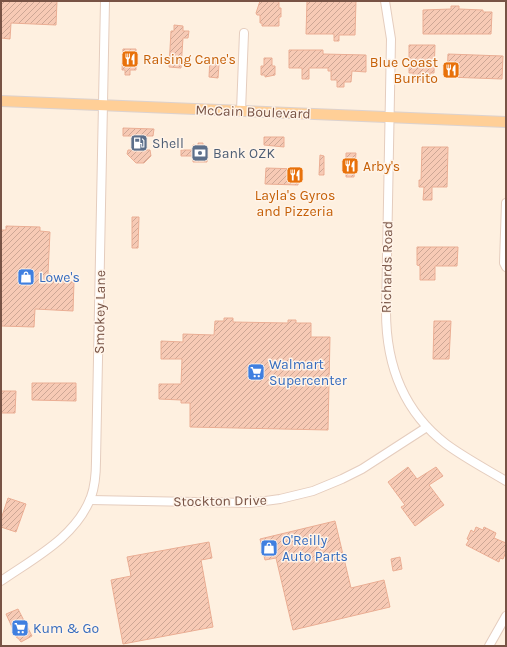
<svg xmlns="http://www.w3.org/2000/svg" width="507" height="647" font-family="Karla,sans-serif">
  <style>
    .building { fill: url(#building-hatch); stroke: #ebae94 }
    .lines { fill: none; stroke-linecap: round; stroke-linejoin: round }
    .minor-casing { stroke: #e5cdbe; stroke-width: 10 }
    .major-casing { stroke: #dcd2cf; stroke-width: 12 }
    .minor { stroke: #fff; stroke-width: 8 }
    .major { stroke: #ffcf97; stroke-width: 10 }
    .labels { text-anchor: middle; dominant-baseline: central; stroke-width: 3; stroke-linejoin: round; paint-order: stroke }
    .food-label { font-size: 14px; fill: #c56008; stroke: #fff4e9; text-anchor: start }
    .street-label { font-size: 14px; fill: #785345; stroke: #fff4e9 }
    .service-label { font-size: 14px; fill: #4e5e75; stroke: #fff4e9; text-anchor: start }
    .shop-label { font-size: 14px; fill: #366cbe; stroke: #fff4e9; text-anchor: start }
  </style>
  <defs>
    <pattern id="building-hatch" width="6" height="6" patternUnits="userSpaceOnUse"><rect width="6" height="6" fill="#f7cab5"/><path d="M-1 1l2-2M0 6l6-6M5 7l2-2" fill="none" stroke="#cda795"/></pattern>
  </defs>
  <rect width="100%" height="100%" fill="#fef0e0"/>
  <g class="building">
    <polygon points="1,1 57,1 56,25 11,23 10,39 1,38"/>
    <polygon points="260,1 279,1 279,8 281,8 281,17 279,17 279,26 262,26 262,23 260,23 260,15 257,15 256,13"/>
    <polygon points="307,1 356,1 355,35 339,35 339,41 334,41 334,34 306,34"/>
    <polygon points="451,6 459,6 459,9 483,10 483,12 492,12 491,34 423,34 423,10 451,9"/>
    <polygon points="174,25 183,26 183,31 189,31 188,38 183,38 181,68 169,67 171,31 174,31"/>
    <polygon points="409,45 435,45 434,73 430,73 430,80 413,80 413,73 409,73"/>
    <polygon points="123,49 136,49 136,56 137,56 137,62 136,62 136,70 130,70 130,75 125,75 125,70 122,70"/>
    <polygon points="289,50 323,50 323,54 366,55 366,72 352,71 351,82 344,82 344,87 337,87 337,80 331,80 331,71 328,71 328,68 309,68 309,79 302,79 302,68 289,68"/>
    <polygon points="448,54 503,56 502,79 447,77"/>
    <polygon points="210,58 215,58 215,64 219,64 218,78 209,77"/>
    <polygon points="264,58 272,58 272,66 275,66 275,75 265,77 265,75 261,75 261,66 264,66"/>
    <polygon points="123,128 154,129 153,136 142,136 142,150 150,150 151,156 144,163 136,163 127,154 128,150 136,150 136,136 123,136"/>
    <polygon points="264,137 284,137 284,147 264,145"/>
    <polygon points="198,143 203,143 203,146 207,146 207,162 193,162 193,156 181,156 181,150 193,150 193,145 198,146"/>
    <polygon points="422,147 448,147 447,187 432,187 432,200 423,200 424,187 419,187 419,180 421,180"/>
    <polygon points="346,153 356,153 354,177 346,177"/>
    <polygon points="320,155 324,156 324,175 319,175"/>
    <polygon points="266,168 299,169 298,185 265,184"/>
    <polygon points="132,217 139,217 138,248 132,248"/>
    <polygon points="6,226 40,227 40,231 50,232 48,274 51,274 51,281 74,282 73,311 35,309 34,327 1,326 1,230 6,230"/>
    <polygon points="417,247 458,247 457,266 435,266 435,280 420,280 420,266 417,265"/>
    <polygon points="224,318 233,318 233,322 288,323 288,320 296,320 296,323 311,323 311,337 330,337 328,430 190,427 190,403 181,403 181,400 159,399 159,384 181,384 182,359 161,359 161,341 183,342 183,334 214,335 215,321 224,321"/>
    <polygon points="434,321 451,321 449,359 433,359"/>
    <polygon points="32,383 76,383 76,401 32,400"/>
    <polygon points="1,391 16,391 15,413 1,413"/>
    <polygon points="408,467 417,479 436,467 443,476 429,485 444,505 415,526 401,507 405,505 388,482"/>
    <polygon points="8,498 26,504 16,532 1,527 1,519"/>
    <polygon points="335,521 351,588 384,580 390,607 293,630 276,558 265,560 260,539"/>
    <polygon points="476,527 483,530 484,527 496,533 494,538 506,543 506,552 503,559 500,558 499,562 466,545 469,540 467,539 471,530 474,532"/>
    <polygon points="209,542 212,558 201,560 213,627 123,644 111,580 131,576 127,557"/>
    <polygon points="400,557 402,569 393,571 391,559"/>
    <polygon points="18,609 32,636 21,642 18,638 17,638 6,614"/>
  </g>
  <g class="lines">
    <g class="minor-casing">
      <g id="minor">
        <path d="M385 1 391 39 386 311C386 364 403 411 446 444 465 458 486 469 506 481"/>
        <polyline points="241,111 244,33"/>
        <polyline points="506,203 504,263 506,267"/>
        <polyline points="90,500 250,503 280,499 313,491 342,479 362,469 427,427"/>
        <path d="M1 581C34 558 76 537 91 497 95 486 96 472 96 461L105 1"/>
        <polyline points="489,646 506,616"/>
      </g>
    </g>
    <g class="major-casing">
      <polyline id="major" points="1,101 506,122"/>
    </g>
    <use href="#minor" class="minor"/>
    <use href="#major" class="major"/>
  </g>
  <defs>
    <g id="restaurant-square" transform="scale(0.9)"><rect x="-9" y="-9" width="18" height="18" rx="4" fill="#e8710a" stroke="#fff4e9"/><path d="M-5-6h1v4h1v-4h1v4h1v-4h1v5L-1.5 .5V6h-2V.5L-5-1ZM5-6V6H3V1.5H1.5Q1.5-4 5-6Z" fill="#fff"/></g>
    <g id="fuel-square" transform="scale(0.9)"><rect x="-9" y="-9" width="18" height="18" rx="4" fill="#5c6f8a" stroke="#fff4e9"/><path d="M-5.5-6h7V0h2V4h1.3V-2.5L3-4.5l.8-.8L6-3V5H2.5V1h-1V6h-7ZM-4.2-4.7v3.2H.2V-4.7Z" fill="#fff"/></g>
    <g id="bank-square" transform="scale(0.9)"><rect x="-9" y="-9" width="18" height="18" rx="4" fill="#5c6f8a" stroke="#fff4e9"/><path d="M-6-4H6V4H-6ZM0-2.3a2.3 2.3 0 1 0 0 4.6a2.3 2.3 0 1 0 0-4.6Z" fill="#fff"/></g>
    <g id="shop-square" transform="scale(0.9)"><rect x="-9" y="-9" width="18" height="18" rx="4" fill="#3f7fe0" stroke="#fff4e9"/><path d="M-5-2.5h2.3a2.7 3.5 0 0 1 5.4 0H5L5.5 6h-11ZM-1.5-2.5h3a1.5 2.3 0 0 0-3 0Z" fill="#fff"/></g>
    <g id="supermarket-square" transform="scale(0.9)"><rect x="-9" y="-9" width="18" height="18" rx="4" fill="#3f7fe0" stroke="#fff4e9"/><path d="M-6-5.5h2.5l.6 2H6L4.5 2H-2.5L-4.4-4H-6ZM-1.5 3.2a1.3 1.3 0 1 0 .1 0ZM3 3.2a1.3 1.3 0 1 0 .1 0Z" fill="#fff"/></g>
  </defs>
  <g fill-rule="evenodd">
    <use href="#restaurant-square" x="130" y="59"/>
    <use href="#restaurant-square" x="451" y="70"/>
    <use href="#fuel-square" x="139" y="143"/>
    <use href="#bank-square" x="200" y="153"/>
    <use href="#restaurant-square" x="350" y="166"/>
    <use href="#restaurant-square" x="295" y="175"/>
    <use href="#shop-square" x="26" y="277"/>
    <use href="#supermarket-square" x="256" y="372"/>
    <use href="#shop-square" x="269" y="548"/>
    <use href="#supermarket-square" x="20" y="628"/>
  </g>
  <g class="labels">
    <g class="food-label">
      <text x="143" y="59">Raising Cane's</text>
      <text x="438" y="62" text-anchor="end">Blue Coast<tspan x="438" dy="16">Burrito</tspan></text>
      <text x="363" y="166">Arby's</text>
      <text x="295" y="195" text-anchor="middle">Layla's Gyros<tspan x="295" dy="16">and Pizzeria</tspan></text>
    </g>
    <g class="street-label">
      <text transform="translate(253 112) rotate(2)">McCain Boulevard</text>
      <text transform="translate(387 267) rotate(-89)">Richards Road</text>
      <text transform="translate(100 312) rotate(-89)">Smokey Lane</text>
      <text transform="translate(220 501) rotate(-1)">Stockton Drive</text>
    </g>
    <g class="service-label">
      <text x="152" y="143">Shell</text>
      <text x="213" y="153">Bank OZK</text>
    </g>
    <g class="shop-label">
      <text x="39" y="277">Lowe's</text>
      <text x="269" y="364">Walmart<tspan x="269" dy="16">Supercenter</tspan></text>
      <text x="282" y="540">O'Reilly<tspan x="282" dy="16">Auto Parts</tspan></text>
      <text x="33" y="628">Kum &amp; Go</text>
    </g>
  </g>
  <rect width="507" height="647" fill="none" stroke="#785345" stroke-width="4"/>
</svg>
